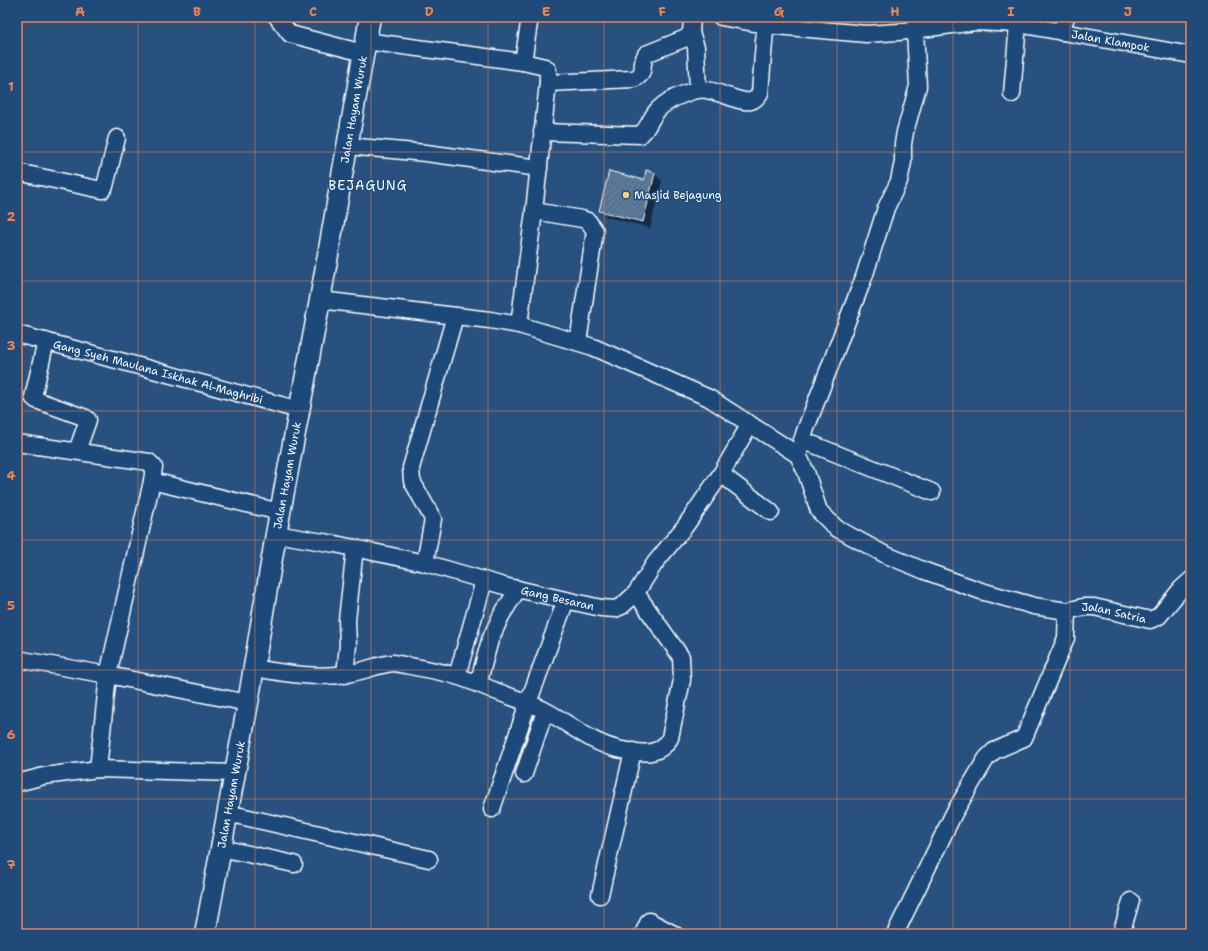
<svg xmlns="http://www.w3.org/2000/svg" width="1208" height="951" font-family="'Shantell Sans',sans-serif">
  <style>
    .shadow { fill: #0007 }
    .building { fill: url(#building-hatch); stroke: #fff }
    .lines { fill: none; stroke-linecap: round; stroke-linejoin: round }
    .minor-casing { stroke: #fff; stroke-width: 19 }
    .major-casing { stroke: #fff; stroke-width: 23 }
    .minor { stroke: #1f4a7a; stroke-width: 16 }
    .major { stroke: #1f4a7a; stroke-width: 20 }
    .grid { fill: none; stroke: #ee8249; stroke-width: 1; stroke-opacity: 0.55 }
    .poi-dot { fill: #ffd166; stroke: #1f4a7a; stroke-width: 1.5 }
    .labels { text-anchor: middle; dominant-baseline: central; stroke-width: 3; stroke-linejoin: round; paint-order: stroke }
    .street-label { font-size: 11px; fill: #fff; stroke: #1f4a7a }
    .poi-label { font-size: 11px; fill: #fff; stroke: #1f4a7a; text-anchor: start }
    .quarter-label { font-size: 13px; letter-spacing: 1px; fill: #fff; stroke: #1f4a7a }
    .neatline { fill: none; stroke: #ee8249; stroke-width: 1.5 }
    .grid-label { font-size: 13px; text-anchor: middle; font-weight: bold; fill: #ee8249 }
  </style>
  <defs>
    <pattern id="building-hatch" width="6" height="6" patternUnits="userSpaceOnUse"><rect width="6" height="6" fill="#5a7a9d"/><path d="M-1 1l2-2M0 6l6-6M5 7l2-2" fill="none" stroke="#536374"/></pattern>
  </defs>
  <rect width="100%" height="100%" fill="#28517f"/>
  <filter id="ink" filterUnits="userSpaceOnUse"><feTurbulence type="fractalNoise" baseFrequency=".025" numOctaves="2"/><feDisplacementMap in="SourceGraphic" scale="8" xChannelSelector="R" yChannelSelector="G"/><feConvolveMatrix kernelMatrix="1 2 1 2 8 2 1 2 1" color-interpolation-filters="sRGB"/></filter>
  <g filter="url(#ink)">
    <polygon class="shadow" points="647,172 655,174 662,181 650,228 607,217 600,210 644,181"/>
    <polygon class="building" points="646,170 655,173 643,222 599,211 609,171 644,180"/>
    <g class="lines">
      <g class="minor-casing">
        <g id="minor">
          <polyline points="277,17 290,34 363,53"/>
          <path id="s1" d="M721 17 765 25 866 34 898 32 975 22 1018 24 1191 55"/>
          <polyline points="1061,32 1066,17"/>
          <polyline points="691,33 696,47 698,90"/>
          <polyline points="365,41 523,62 545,67 548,70 548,83 534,211 519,325"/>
          <polyline points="523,62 530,17"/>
          <path d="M548 83 633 79C648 74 639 65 646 54L686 38 691 33 692 17"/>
          <polyline points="1012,94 1018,24 1020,17"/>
          <path d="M542 132 640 135C648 129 650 119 656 112 665 100 683 94 696 90 712 86 738 104 751 101 755 100 758 96 760 93L766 17"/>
          <polyline points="347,146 426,153 539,168"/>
          <polyline points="17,172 102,190 105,186 117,138"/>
          <polyline points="534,211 582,219 588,221 595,231 578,342"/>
          <path id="s2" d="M320 300 490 320 519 325 593 347 709 398 798 455 806 472 819 511 836 528 884 554 925 571 981 591 1034 606 1067 611 1083 607H1094L1150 620 1159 616 1181 589 1191 580"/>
          <path id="s3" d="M17 334 124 362 299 410"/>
          <polyline points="46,341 33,397 36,400 86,418 88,420 77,451"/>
          <polyline points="802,440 932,492"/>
          <polyline points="17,443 149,462 154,467 152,481 280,512"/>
          <polyline points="798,455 805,431 864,277 886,208 899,181 903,162 903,144 905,132 918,86 915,30 916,17"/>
          <polyline points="721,474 771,512"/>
          <path id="s4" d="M276 534 335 544 425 563 504 586 601 608 615 609 622 606 636 593 655 563 686 525 721 474 750 424"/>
          <polyline points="425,563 433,519 412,481 411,468 455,316"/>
          <polyline points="17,659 108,675 248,703"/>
          <path d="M254 668C284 673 315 679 346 674 363 672 378 664 394 663 415 667 436 670 456 676 469 680 481 685 493 690 510 697 528 702 544 710 571 724 591 744 622 750 642 753 659 757 670 738L682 680 681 657 636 593"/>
          <polyline points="345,675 348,645 347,620 355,548"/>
          <polyline points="457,676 484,581"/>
          <polyline points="478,684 490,640 501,616 518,589"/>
          <polyline points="98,769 108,675 152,481"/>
          <polyline points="524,774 545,711"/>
          <polyline points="17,783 44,776 98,769 234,773"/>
          <polyline points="492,809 528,703 566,600"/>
          <polyline points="227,813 429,859"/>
          <polyline points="221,848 294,864"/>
          <polyline points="600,895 633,751"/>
          <polyline points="643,934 649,921 674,934"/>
          <polyline points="895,934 954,813 986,759 994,751 1024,738 1066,638 1067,611"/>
          <polyline points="1121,934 1131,901"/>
        </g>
      </g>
      <g class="major-casing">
        <g id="major">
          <path id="s5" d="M205 934 248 703 276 534 320 300 370 17"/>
        </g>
      </g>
      <use href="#minor" class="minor"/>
      <use href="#major" class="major"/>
    </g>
  </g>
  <path class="grid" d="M138 17V934M255 17V934M371 17V934M488 17V934M604 17V934M720 17V934M837 17V934M953 17V934M1070 17V934M17 152H1191M17 281H1191M17 411H1191M17 540H1191M17 670H1191M17 799H1191"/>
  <circle class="poi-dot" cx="626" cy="195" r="4"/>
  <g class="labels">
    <g class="street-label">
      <text stroke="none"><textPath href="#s1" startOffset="393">Jalan Klampok</textPath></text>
      <text stroke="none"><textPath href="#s5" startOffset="838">Jalan Hayam Wuruk</textPath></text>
      <text stroke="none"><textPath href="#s3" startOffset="146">Gang Syeh Maulana Iskhak Al-Maghribi</textPath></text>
      <text stroke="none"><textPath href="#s5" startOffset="466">Jalan Hayam Wuruk</textPath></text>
      <text stroke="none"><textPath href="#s4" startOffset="289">Gang Besaran</textPath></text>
      <text stroke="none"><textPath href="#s2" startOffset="889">Jalan Satria</textPath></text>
      <text stroke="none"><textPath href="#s5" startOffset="142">Jalan Hayam Wuruk</textPath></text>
    </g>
    <g class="poi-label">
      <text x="634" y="195">Masjid Bejagung</text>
    </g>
    <g class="quarter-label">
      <text x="368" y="185">BEJAGUNG</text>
    </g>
  </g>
  <rect width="1208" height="951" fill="none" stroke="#1f4a7a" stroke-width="44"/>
  <rect x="22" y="22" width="1164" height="907" class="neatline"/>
  <g class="grid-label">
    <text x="80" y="16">A</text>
    <text x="197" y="16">B</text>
    <text x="313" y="16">C</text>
    <text x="429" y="16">D</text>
    <text x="546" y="16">E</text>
    <text x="662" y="16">F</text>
    <text x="779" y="16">G</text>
    <text x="895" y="16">H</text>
    <text x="1011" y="16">I</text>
    <text x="1128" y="16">J</text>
    <text x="11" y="91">1</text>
    <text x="11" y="221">2</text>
    <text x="11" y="350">3</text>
    <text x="11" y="480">4</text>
    <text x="11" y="610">5</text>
    <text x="11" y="739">6</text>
    <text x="11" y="869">7</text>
  </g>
</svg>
